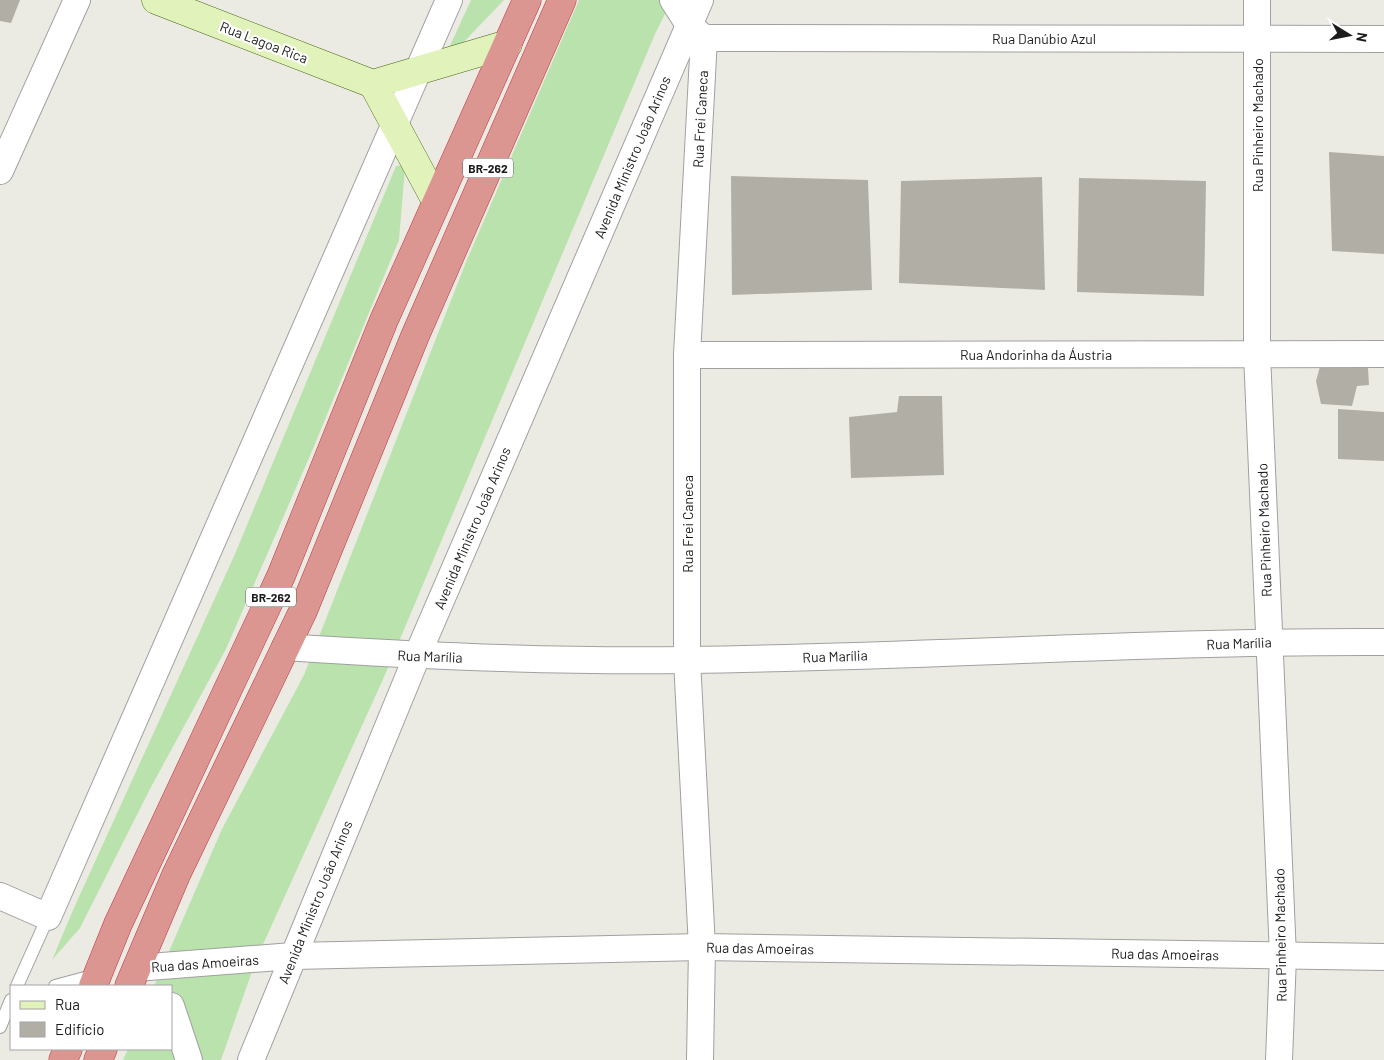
<svg xmlns="http://www.w3.org/2000/svg" width="1384" height="1060" font-family="Barlow,sans-serif">
  <style>
    .grass { fill: #bae2ad }
    .building { fill: #b1aea6 }
    .lines { fill: none; stroke-linecap: round; stroke-linejoin: round }
    .lane-casing { stroke: #a0a0a0; stroke-width: 14 }
    .street-casing { stroke: #a0a0a0; stroke-width: 28 }
    .secondary-casing { stroke: #47660f; stroke-width: 29 }
    .highway-casing { stroke: #c53542; stroke-width: 29 }
    .lane { stroke: #fff; stroke-width: 12 }
    .street { stroke: #fff; stroke-width: 26 }
    .secondary { stroke: #e1f2bb; stroke-width: 28 }
    .highway { stroke: #dc9691; stroke-width: 28 }
    .labels { text-anchor: middle; dominant-baseline: central; stroke-width: 4.5; stroke-linejoin: round; paint-order: stroke }
    .shield { fill: #fff; stroke: #606060; stroke-width: 1 }
    .shield-label { font-size: 12px; font-weight: bold; fill: #1c1c1c }
    .street-label { font-size: 14px; fill: #1c1c1c; stroke: #fff }
  </style>
  <rect width="100%" height="100%" fill="#ecebe3"/>
  <g class="grass">
    <polygon points="471,0 504,0 457,49 449,48"/>
    <polygon points="579,0 672,0 655,34 384,677 256,960 221,1060 123,1060 128,1049 171,1049 171,986 154,986 222,829 304,675 466,262"/>
    <polygon points="401,165 405,168 399,240 312,451 226,649 150,789 80,928 52,960 73,910 235,554 396,166"/>
  </g>
  <g class="building">
    <polygon points="0,0 20,0 11,23 0,21"/>
    <polygon points="1329,152 1384,156 1384,254 1332,251"/>
    <polygon points="731,176 868,180 872,290 732,295"/>
    <polygon points="1042,177 1045,290 899,283 901,181"/>
    <polygon points="1079,178 1206,181 1204,296 1077,292"/>
    <polygon points="1321,363 1368,368 1369,385 1357,386 1352,406 1321,404 1316,381"/>
    <polygon points="899,396 942,396 944,475 851,478 849,417 897,412"/>
    <polygon points="1338,409 1384,412 1384,461 1338,459"/>
  </g>
  <g class="lines">
    <g class="lane-casing">
      <g id="lane">
        <polyline points="17,986 48,917"/>
        <polyline points="55,986 96,975"/>
        <polyline points="0,1027 11,1000"/>
      </g>
    </g>
    <g class="street-casing">
      <g id="street">
        <polyline points="673,0 689,25 704,38 687,355 687,660 702,947 700,1060"/>
        <polyline points="1257,0 1257,354 1283,956 1279,1060"/>
        <polyline points="704,38 1384,39"/>
        <polyline points="0,171 77,0"/>
        <polyline points="687,355 1384,354"/>
        <path d="M285 647C419 656 554 662 688 660 920 657 1152 641 1384 642"/>
        <polyline points="0,896 48,917 449,0"/>
        <polyline points="136,968 293,956 702,947 1384,957"/>
        <polyline points="171,1006 189,1060"/>
        <polyline points="251,1060 417,656 700,0"/>
      </g>
    </g>
    <g class="secondary-casing">
      <g id="secondary">
        <polyline points="156,0 373,84 508,44"/>
        <polyline points="373,84 436,201"/>
      </g>
    </g>
    <g class="highway-casing">
      <g id="highway">
        <polyline points="93,986 118,924 281,576 384,320 527,0"/>
        <polyline points="129,986 176,875 303,611 415,336 562,0"/>
        <polyline points="63,1060 68,1049"/>
        <polyline points="98,1060 103,1049"/>
      </g>
    </g>
    <use href="#lane" class="lane"/>
    <use href="#street" class="street"/>
    <use href="#secondary" class="secondary"/>
    <use href="#highway" class="highway"/>
  </g>
  <g class="labels">
    <g class="shield">
      <rect x="463" y="158.5" width="50" height="19" rx="4"/>
      <rect x="246" y="587.5" width="50" height="19" rx="4"/>
    </g>
    <g class="shield-label">
      <text x="488" y="168">BR-262</text>
      <text x="271" y="597">BR-262</text>
    </g>
    <g class="street-label">
      <text x="1044" y="38">Rua Danúbio Azul</text>
      <text transform="translate(264 42) rotate(21)">Rua Lagoa Rica</text>
      <text transform="translate(700 119) rotate(-87)">Rua Frei Caneca</text>
      <text transform="translate(1257 125) rotate(-90)">Rua Pinheiro Machado</text>
      <text transform="translate(632 157) rotate(-67)">Avenida Ministro João Arinos</text>
      <text x="1036" y="354">Rua Andorinha da Áustria</text>
      <text transform="translate(687 524) rotate(-90)">Rua Frei Caneca</text>
      <text transform="translate(472 528) rotate(-67)">Avenida Ministro João Arinos</text>
      <text transform="translate(1264 530) rotate(-92)">Rua Pinheiro Machado</text>
      <text transform="translate(1239 643) rotate(-2)">Rua Marília</text>
      <text transform="translate(430 656) rotate(2)">Rua Marília</text>
      <text transform="translate(835 656) rotate(-2)">Rua Marília</text>
      <text transform="translate(315 902) rotate(-68)">Avenida Ministro João Arinos</text>
      <text transform="translate(1280 935) rotate(-91)">Rua Pinheiro Machado</text>
      <text transform="translate(760 948) rotate(1)">Rua das Amoeiras</text>
      <text transform="translate(1165 954) rotate(1)">Rua das Amoeiras</text>
      <text transform="translate(205 963) rotate(-4)">Rua das Amoeiras</text>
    </g>
  </g>
  <rect x="10" y="985" width="162" height="65" fill="#ffffff" stroke="#a4a4a4"/>
  <rect x="20" y="1001" width="25" height="8" fill="#e1f2bb" stroke="#a4a4a4"/>
  <text x="55" y="1010" font-size="15" fill="#1c1c1c">Rua</text>
  <rect x="20" y="1022" width="25" height="15" fill="#b1aea6" stroke="#a4a4a4"/>
  <text x="55" y="1035" font-size="15" fill="#1c1c1c">Edifício</text>
  <g transform="translate(1349 35) rotate(100)" stroke="#ffffff" stroke-width="4" paint-order="stroke">
  <path d="M0-4L9 19L0 12L-9 19Z" fill="#1c1c1c"/>
  <text y="-8" font-size="14" font-weight="bold" text-anchor="middle" fill="#1c1c1c">N</text>
  </g>
</svg>
